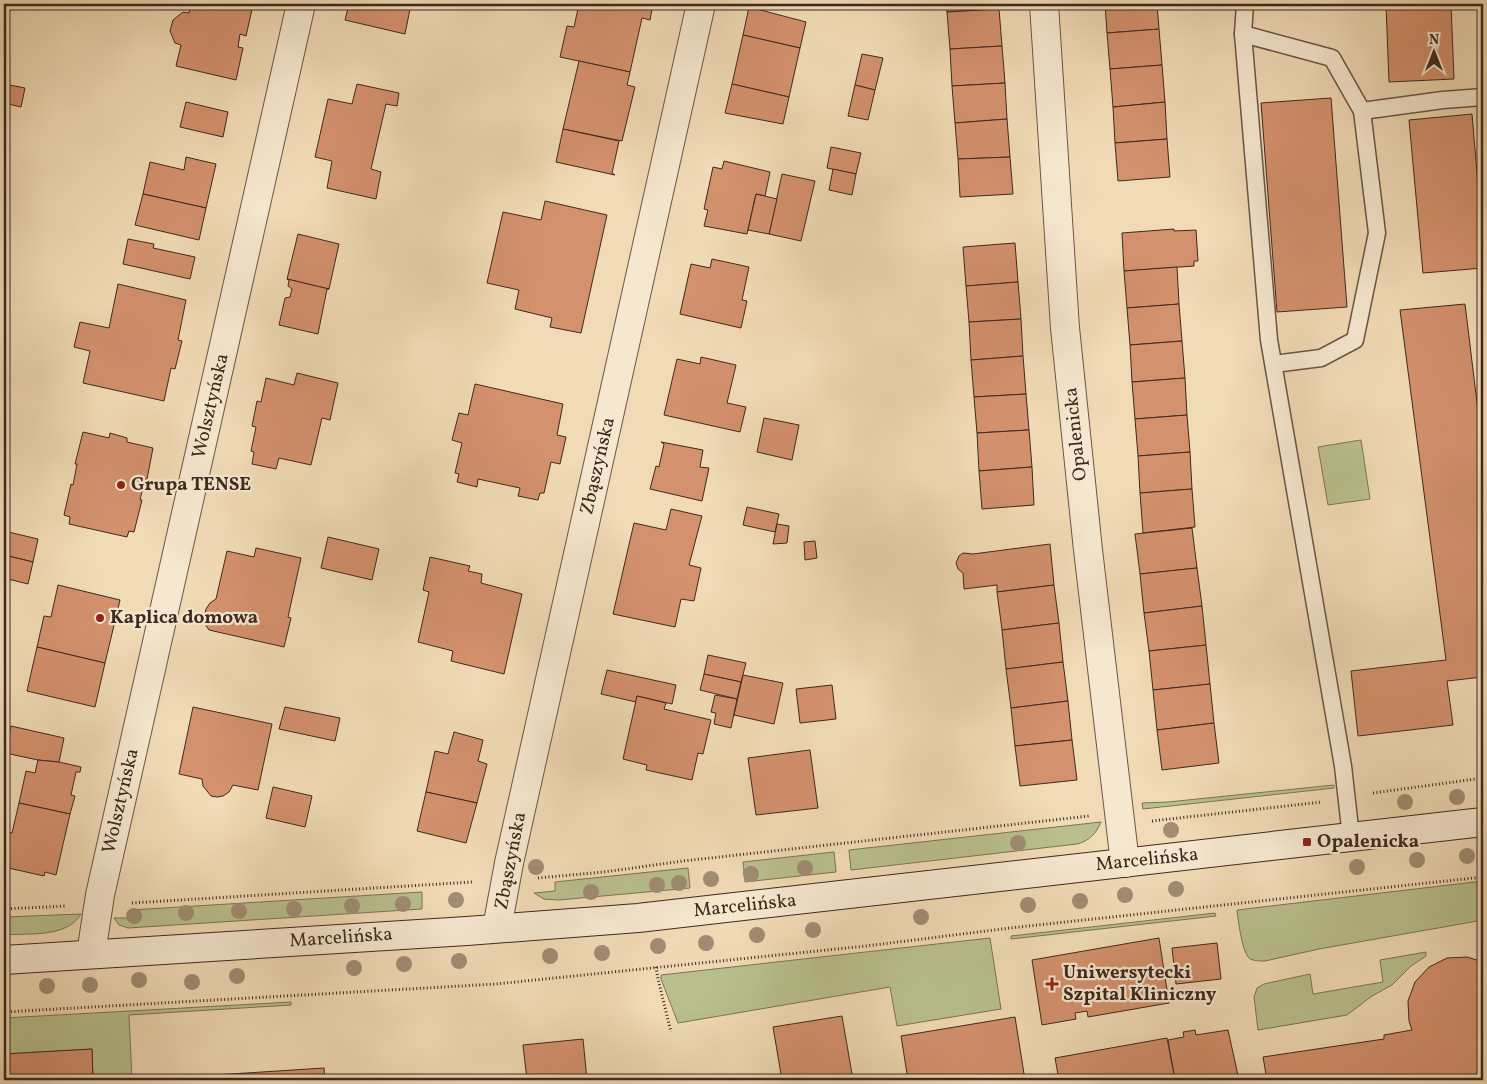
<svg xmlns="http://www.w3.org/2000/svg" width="1487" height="1084" font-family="Vollkorn,serif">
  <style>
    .green { fill: #b9c08e; stroke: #7c7457 }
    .building { fill: #d4916e; stroke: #3e2820 }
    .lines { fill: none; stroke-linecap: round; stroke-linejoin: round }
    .lane-casing { stroke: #6b5546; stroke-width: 19 }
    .street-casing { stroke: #6b5546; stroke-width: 30 }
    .secondary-casing { stroke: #3e2820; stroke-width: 30 }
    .path { stroke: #3e2820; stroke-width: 3; stroke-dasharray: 1 2.5; stroke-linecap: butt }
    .lane { stroke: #f6e8d0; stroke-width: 16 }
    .street { stroke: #f6e8d0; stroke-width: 28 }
    .secondary { stroke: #f6e8d0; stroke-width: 28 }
    .tree { fill: #a08d73 }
    .poi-dot { fill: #8f2418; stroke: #f6e8d0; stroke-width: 2 }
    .labels { text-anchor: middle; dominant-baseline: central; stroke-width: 4.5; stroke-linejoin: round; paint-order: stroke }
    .street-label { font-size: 19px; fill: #3e2820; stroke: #f6e8d0 }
    .poi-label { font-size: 19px; font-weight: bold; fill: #3e2820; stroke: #f6e8d0; text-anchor: start }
  </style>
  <rect width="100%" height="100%" fill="#f1dbb6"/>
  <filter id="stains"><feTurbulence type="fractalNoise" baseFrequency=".004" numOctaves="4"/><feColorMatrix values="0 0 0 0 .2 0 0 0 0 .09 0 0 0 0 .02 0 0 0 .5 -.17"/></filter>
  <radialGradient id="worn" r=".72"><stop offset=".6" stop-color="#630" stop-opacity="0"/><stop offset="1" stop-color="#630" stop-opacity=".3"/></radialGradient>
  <g class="green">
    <polygon points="1361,440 1370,499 1328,505 1318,447"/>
    <polygon points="1334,785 1334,788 1143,809 1142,803 1168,802"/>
    <path d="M1101 822C1096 834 1089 841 1077 844L851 870 849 850Z"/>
    <polygon points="834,852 836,872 745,882 743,862"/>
    <polygon points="688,868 690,888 559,900 544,899 534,893 555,891 555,882"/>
    <path d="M1483 881V920L1319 949 1265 961C1260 961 1253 961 1249 958 1242 951 1238 920 1237 910Z"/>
    <polygon points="422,892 422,909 128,928 119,925 114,918 126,918 131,910"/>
    <polygon points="1215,913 1216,916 1011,939 1011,936"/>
    <path d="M81 914C67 938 29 933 4 935V917Z"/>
    <polygon points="990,938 1001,1009 897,1026 890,987 678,1023 661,979 661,975"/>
    <polygon points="1426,952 1426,956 1411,966 1392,985 1372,996 1347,1015 1258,1030 1254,997 1257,988 1264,984 1310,974 1313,994 1383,982 1380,960"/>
    <polygon points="291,1002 291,1005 129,1015 132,1080 93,1080 92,1049 4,1054 4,1018"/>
  </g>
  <g class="building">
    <polygon points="191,4 247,4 253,5 246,36 240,34 238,47 243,48 236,80 176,66 181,45 175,43 170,31 173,20 183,12 189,13"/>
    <polygon points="349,4 411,4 405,34 345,20"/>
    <polygon points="579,4 653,4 650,20 642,18 630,72 560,57 567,26 574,27"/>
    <polygon points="946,4 999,4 999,9 947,12"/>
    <polygon points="1105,4 1157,4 1159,29 1107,33"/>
    <polygon points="1386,4 1451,4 1454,79 1389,82"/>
    <polygon points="749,7 806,22 800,48 743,35"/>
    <polygon points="999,9 1002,46 950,49 947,12"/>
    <polygon points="1159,29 1162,65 1110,69 1107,33"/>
    <polygon points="743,35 800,48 789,97 732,84"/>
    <polygon points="1002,46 1005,83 952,86 950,49"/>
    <polygon points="862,54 883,58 875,90 855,85"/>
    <polygon points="579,61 630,72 627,85 635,87 622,141 563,129"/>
    <polygon points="1162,65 1165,102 1113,107 1110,69"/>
    <polygon points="1005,83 1007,119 955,123 952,86"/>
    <polygon points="4,84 25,88 21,107 4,103"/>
    <polygon points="357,84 399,93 397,106 386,104 371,169 381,172 376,199 327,188 332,161 315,157 328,99 352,104"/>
    <polygon points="732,84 789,97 783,124 725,113"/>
    <polygon points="855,85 875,90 868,120 848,116"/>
    <polygon points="1331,98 1347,307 1277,312 1261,103"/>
    <polygon points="186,102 228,112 223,137 180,127"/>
    <polygon points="1165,102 1167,139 1115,143 1113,107"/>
    <polygon points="1472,114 1483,244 1483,268 1423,273 1409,120"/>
    <polygon points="1007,119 1010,157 958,159 955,123"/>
    <polygon points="563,129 619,141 612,173 615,175 556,162"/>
    <polygon points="1167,139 1170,177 1118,181 1115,143"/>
    <polygon points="831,147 861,153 856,174 827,168"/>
    <polygon points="186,157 216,164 206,208 143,194 150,162 184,170"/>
    <polygon points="1010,157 1013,194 960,197 958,159"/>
    <polygon points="724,161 770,172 765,196 756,194 747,234 704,226 708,210 704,209 713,167 722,169"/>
    <polygon points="833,169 856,174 852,195 829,190"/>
    <polygon points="782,174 815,181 801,241 769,234"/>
    <polygon points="143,194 206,208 199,240 135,225"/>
    <polygon points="756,194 777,199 769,234 748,230"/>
    <polygon points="545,201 607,215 581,333 550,327 552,318 515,309 519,290 487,283 503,212 541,220"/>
    <polygon points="1174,229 1174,231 1196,230 1198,261 1194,261 1194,266 1124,271 1122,233"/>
    <polygon points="298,234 339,244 329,289 287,279"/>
    <polygon points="128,239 154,244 153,248 195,257 190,279 123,264"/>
    <polygon points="1015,243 1018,282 966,286 963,247"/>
    <polygon points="712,259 749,267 742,300 747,301 741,328 680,314 691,264 710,268"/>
    <polygon points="1177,267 1179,304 1127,308 1124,271"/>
    <polygon points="287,279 329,289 327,289 318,334 279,325 285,298 290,297 292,289 288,286 289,280"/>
    <polygon points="1018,282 1021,319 969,322 966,286"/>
    <polygon points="118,284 186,300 178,340 182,341 175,369 171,368 164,401 83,383 90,351 74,347 80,322 109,328"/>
    <polygon points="1179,304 1182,341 1130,345 1127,308"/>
    <polygon points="1465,304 1483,452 1483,677 1447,681 1453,725 1358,736 1351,671 1446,660 1400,310"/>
    <polygon points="1021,319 1023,356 971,360 969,322"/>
    <polygon points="1182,341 1185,378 1132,382 1130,345"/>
    <polygon points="1023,356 1026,394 974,397 971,360"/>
    <polygon points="701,357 736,365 727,403 746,407 740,432 664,415 677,359 700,364"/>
    <polygon points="297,373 338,383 330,420 322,418 311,465 279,458 276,469 252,464 254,452 251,451 256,427 252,426 257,401 261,402 266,378 294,385"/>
    <polygon points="1185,378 1187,415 1135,419 1132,382"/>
    <polygon points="475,384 563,404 557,435 566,437 560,464 551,462 544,493 540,493 538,500 518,496 520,488 478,479 477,487 457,482 459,474 455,473 462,443 452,440 459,413 468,415"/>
    <polygon points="1026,394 1029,430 977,433 974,397"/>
    <polygon points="1187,415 1190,452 1138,456 1135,419"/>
    <polygon points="764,418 799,425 792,460 757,452"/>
    <polygon points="1029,430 1032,467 979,471 977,433"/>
    <polygon points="83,432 109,438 110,433 127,438 127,442 153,448 147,479 145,479 140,500 142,500 134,532 129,531 127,537 69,524 70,517 64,515 71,484 73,485 77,464 75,464"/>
    <polygon points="661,442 703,450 700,467 709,468 702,501 650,489 656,466 659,467 664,444"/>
    <polygon points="1190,452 1192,489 1140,493 1138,456"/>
    <polygon points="1032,467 1034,505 982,509 979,471"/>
    <polygon points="1192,489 1195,527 1143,533 1140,493"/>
    <polygon points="747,507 779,514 775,532 743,525"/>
    <polygon points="671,509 702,516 689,565 701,568 694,601 681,599 675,627 613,614 634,523 666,530"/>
    <polygon points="777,524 789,526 787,543 773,544"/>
    <polygon points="1192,528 1197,568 1140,574 1135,534"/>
    <polygon points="4,531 38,539 33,562 4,555"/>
    <polygon points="328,537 379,549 372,580 321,568"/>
    <polygon points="815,541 817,558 805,560 804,542"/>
    <polygon points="1050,544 1054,585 997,592 997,585 964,589 963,573 958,569 956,563 959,556 963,553 973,554"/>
    <polygon points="256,548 301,558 288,617 291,618 284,647 209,630 205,624 204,617 206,609 210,603 216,599 227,551 254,557"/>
    <polygon points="4,555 33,562 28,584 4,578"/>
    <polygon points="430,557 470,566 468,571 482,574 481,583 522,594 504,674 451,661 453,651 418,642 429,592 423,590"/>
    <polygon points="1197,568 1202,606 1144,613 1140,574"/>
    <polygon points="58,585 120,600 105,663 37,647 44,616 51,617"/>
    <polygon points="1054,585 1059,623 1002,630 997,592"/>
    <polygon points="1202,606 1206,645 1149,651 1144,613"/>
    <polygon points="1059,623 1063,662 1006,669 1002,630"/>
    <polygon points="1206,645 1210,684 1153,690 1149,651"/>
    <polygon points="37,647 105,663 95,707 27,691"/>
    <polygon points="708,655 746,663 741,682 704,674"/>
    <polygon points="1063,662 1068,701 1011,708 1006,669"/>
    <polygon points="607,670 676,685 672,704 637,696 636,702 601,694"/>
    <polygon points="704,674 741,682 737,699 700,690"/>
    <polygon points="743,675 783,683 774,724 734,715"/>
    <polygon points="1210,684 1214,723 1157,730 1153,690"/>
    <polygon points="832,685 836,719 800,723 796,689"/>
    <polygon points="715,695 737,699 731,728 714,724 716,713 711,712"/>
    <polygon points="637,696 666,703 664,709 711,720 703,754 698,753 692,780 646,770 647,765 623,759"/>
    <polygon points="1068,701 1072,740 1015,746 1011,708"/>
    <polygon points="193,707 272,724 258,790 233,785 229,792 223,796 217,797 211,796 203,786 202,779 179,774"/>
    <polygon points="285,707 340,718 335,741 279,729"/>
    <polygon points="1214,723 1219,763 1162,770 1157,730"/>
    <polygon points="11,726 64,738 59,762 38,760 5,753"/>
    <polygon points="454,732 483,740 478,761 487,764 477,803 426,792 435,751 448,754"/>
    <polygon points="1072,740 1077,780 1020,786 1015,746"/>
    <polygon points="810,750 818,808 756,815 748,758"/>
    <polygon points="38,760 59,762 81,767 80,772 76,772 71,795 75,796 70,814 19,803 26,771 35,773"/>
    <polygon points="273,787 312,796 305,827 266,818"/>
    <polygon points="426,792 477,803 466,843 417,831"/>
    <polygon points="19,803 70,814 56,875 45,872 44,876 4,867 4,837 5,831 12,833"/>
    <polygon points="1159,938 1169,1003 1088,1017 1087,1011 1075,1013 1076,1019 1042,1025 1032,960"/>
    <polygon points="1217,943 1221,979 1176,984 1172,948"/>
    <polygon points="1467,957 1483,962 1483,1080 1267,1080 1263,1057 1384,1039 1384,1035 1412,1030 1409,1021 1408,1001 1415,982 1429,967 1447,958"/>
    <polygon points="842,1016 853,1080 782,1080 773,1027"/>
    <polygon points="1015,1017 1025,1080 908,1080 901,1036"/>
    <polygon points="1195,1030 1196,1035 1228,1030 1239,1080 1175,1080 1168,1040 1184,1037 1183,1032"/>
    <polygon points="1167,1038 1175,1080 1059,1080 1055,1058"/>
    <polygon points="583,1039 587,1080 527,1080 523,1045"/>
    <polygon points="92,1049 93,1080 4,1080 4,1054"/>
    <polygon points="324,1068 325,1080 169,1080 169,1078"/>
  </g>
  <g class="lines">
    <g class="lane-casing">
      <g id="lane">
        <polyline points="1245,4 1243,34 1269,340 1343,766 1351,837"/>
        <polyline points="1243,34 1332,58 1362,111 1377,233 1355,340 1321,358 1274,364"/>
        <polyline points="1362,111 1443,100 1483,97"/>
      </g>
    </g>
    <g class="street-casing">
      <g id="street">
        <polyline points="1044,4 1065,328 1088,550 1125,863"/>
        <polyline points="497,928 509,863 701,4"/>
        <polyline points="91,954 100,895 301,4"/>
      </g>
    </g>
    <g class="secondary-casing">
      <polyline id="secondary" points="4,960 467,931 638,918 1483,822"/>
    </g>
    <g class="path">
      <polyline points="1373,793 1483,778"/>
      <polyline points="1152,821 1322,802"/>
      <polyline points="538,878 604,872 683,861 1089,816"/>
      <polyline points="132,903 472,882"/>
      <polyline points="4,909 66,906"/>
      <polyline points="656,967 658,979 671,1032"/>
      <polyline points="4,1012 496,984 866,946 1010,928 1483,877"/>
    </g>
    <use href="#lane" class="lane"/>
    <use href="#street" class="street"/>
    <use href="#secondary" class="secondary"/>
  </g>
  <g class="tree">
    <circle cx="1457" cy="797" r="8"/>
    <circle cx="1405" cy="802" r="8"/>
    <circle cx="1171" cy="830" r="8"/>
    <circle cx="1018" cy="843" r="8"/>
    <circle cx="1467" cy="856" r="8"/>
    <circle cx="1417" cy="860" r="8"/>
    <circle cx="536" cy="867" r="8"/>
    <circle cx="1357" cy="867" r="8"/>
    <circle cx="805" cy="868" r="8"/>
    <circle cx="751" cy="874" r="8"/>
    <circle cx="711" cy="879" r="8"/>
    <circle cx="679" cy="883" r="8"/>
    <circle cx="657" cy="885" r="8"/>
    <circle cx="1176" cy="889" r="8"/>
    <circle cx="591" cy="892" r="8"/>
    <circle cx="1125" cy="895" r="8"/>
    <circle cx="456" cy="900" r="8"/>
    <circle cx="1080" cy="901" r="8"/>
    <circle cx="403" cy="904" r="8"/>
    <circle cx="1028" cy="905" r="8"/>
    <circle cx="352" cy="906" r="8"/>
    <circle cx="294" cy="909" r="8"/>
    <circle cx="239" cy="911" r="8"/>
    <circle cx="186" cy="913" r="8"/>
    <circle cx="134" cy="916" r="8"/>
    <circle cx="921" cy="917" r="8"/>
    <circle cx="813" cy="930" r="8"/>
    <circle cx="757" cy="935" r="8"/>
    <circle cx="706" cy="943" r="8"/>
    <circle cx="658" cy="946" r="8"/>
    <circle cx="602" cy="953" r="8"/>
    <circle cx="550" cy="956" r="8"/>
    <circle cx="459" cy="961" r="8"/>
    <circle cx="404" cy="964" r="8"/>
    <circle cx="354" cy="968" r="8"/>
    <circle cx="237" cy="976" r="8"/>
    <circle cx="139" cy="980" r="8"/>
    <circle cx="192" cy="982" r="8"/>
    <circle cx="90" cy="985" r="8"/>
    <circle cx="47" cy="986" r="8"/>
  </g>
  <g class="poi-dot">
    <circle cx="121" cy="485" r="5"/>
    <circle cx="100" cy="618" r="5"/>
    <rect x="1302" y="837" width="10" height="10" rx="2.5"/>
    <path d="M1049.5 976.5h5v5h5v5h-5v5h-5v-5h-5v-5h5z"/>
  </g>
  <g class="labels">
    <g class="street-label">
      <text transform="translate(211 406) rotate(-77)">Wolsztyńska</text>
      <text transform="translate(1076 434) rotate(-96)">Opalenicka</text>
      <text transform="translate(598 466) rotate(-77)">Zbąszyńska</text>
      <text transform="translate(121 801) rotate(-77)">Wolsztyńska</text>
      <text transform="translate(1147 860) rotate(-6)">Marcelińska</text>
      <text transform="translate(511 861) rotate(-79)">Zbąszyńska</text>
      <text transform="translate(745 906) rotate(-6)">Marcelińska</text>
      <text transform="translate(341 938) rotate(-4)">Marcelińska</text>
    </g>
    <g class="poi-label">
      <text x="131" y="485">Grupa TENSE</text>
      <text x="110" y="618">Kaplica domowa</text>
      <text x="1317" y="842">Opalenicka</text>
      <text x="1063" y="973">Uniwersytecki<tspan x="1063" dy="22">Szpital Kliniczny</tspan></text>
    </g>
  </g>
  <rect width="1487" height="1084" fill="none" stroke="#f1dbb6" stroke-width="20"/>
  <rect x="5" y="5" width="1477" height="1074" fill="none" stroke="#3e2820" stroke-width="2.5"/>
  <rect x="10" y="10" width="1467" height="1064" fill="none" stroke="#3e2820"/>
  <g transform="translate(1434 52)" stroke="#f6e8d0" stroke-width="4" paint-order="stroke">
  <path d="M0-4L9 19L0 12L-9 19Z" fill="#3e2820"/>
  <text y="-8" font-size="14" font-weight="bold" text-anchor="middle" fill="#3e2820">N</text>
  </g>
  <rect width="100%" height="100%" filter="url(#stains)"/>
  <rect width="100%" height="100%" fill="url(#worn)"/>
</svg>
